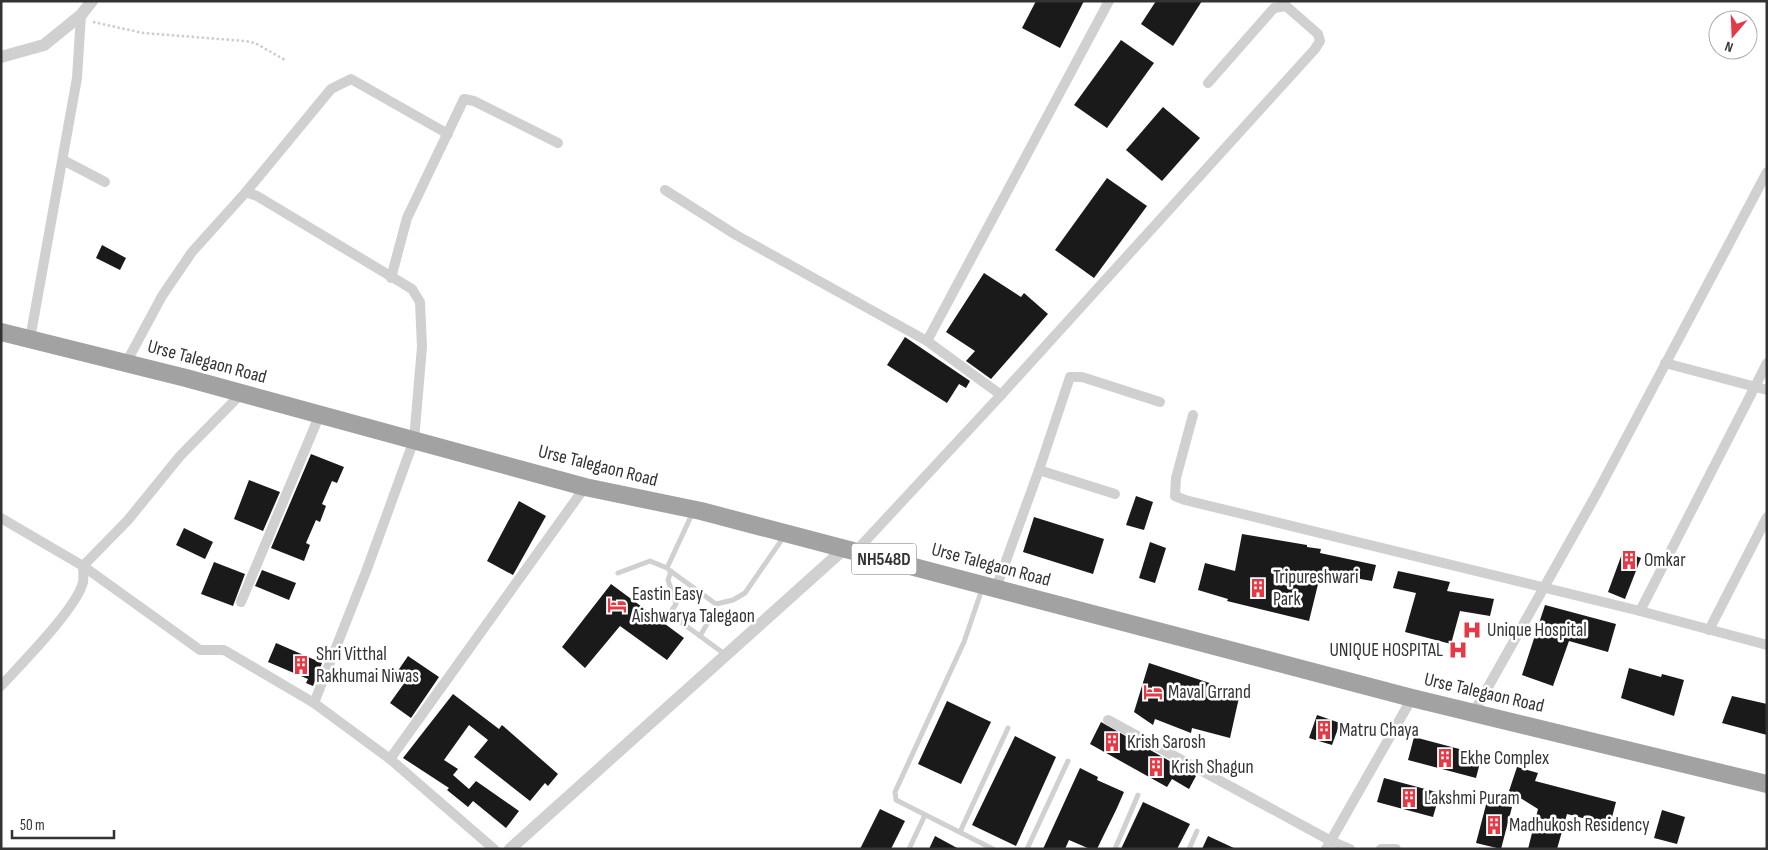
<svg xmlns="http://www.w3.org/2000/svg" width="1768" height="850" font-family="'Sofia Sans Condensed',sans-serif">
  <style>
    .building { fill: #1a1a1a }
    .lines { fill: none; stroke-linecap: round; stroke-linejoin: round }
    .path { stroke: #cdcdcd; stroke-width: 2.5; stroke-dasharray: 2.5 2.5; stroke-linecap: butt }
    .service { stroke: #d0d0d0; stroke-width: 5 }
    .minor { stroke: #d0d0d0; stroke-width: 10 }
    .tertiary { stroke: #d0d0d0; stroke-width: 12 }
    .trunk { stroke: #a2a2a2; stroke-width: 18 }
    .labels { text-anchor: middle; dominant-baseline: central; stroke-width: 5; stroke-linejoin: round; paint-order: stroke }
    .shield { fill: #fff; stroke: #707070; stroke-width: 1 }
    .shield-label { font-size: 18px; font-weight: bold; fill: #333 }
    .street-label { font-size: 19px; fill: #333; stroke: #fff }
    .poi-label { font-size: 19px; fill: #333; stroke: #fff; text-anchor: start }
  </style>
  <rect width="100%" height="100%" fill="#fff"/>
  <g class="building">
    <polygon points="1036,1 1084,1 1060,48 1022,28"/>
    <polygon points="1156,1 1202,1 1173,46 1141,24"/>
    <polygon points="1121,40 1154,63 1107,128 1074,105"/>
    <polygon points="1163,107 1200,138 1162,181 1126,150"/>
    <polygon points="1107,178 1147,206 1094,278 1055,250"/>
    <polygon points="102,245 126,258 120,270 96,258"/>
    <polygon points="984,273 1021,297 1024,293 1048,314 991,379 966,361 975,351 946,332"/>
    <polygon points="905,337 970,381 966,388 959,384 947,403 887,365"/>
    <polygon points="311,454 344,467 337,483 332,481 322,504 326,506 320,522 316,520 306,543 310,545 304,561 271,548"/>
    <polygon points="249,480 280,492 263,531 234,519"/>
    <polygon points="1136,496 1153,502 1144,530 1126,525"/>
    <polygon points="519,501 546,516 513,575 487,561"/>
    <polygon points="1034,517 1104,539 1093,574 1023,552"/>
    <polygon points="184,528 213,542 205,559 176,545"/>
    <polygon points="1242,534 1307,545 1307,547 1321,549 1320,553 1376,565 1372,581 1321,572 1309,621 1227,601 1228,599 1198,590 1205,563 1235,571"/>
    <polygon points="1150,542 1166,548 1155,583 1139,578"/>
    <polygon points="1623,551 1641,558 1625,599 1608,592"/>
    <polygon points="214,562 245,574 233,606 201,594"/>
    <polygon points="262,570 296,583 289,600 255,586"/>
    <polygon points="1398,571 1450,582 1447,591 1494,599 1490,616 1460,611 1451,644 1405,632 1416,593 1393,588"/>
    <polygon points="611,584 684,638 667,660 620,626 585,668 562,647"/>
    <polygon points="1545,605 1616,624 1608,652 1569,641 1553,686 1522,675"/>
    <polygon points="276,643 322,663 313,686 306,683 308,679 268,662"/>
    <polygon points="408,656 439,677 411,718 390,703 405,682 395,675"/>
    <polygon points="1149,663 1240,693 1230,738 1192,728 1191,733 1155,719 1153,725 1134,712"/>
    <polygon points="1629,668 1661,677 1662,674 1684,680 1674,716 1621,698"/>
    <polygon points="453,694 499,729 502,725 558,774 548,786 545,783 530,801 474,757 488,740 469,725 444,760 458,769 453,775 469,789 476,781 519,811 506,828 473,801 468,807 447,790 449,788 403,758"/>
    <polygon points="1732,696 1767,704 1767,735 1722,723"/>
    <polygon points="947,701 991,722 961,784 918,764"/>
    <polygon points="1317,715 1340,723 1332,745 1309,738"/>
    <polygon points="1101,722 1196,776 1189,789 1172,779 1167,787 1090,744"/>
    <polygon points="1015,736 1056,757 1016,846 972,825"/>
    <polygon points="1414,737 1482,755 1476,778 1408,760"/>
    <polygon points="1517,767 1538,773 1535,781 1616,802 1610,825 1567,814 1557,849 1528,849 1538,809 1509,791"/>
    <polygon points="1080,768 1098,777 1097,780 1124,792 1117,808 1097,849 1090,849 1069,840 1065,849 1043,849"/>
    <polygon points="1384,778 1440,793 1433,817 1377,802"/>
    <polygon points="1487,801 1512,807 1501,849 1476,843"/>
    <polygon points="1143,802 1190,824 1177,849 1121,849"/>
    <polygon points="880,809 905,821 891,849 860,849"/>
    <polygon points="1662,810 1685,817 1677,844 1654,838"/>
    <polygon points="935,836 959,849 929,849"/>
    <polygon points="1208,836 1236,849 1202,849"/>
  </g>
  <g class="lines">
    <polyline class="path" points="93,22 143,33 245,41 255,43 285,60"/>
    <g class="service">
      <polyline points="669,570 716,604 715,610 700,636"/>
      <polyline points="671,571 668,580 676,604 672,610 674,617 726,655"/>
      <polyline points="618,573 650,561 667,568 693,512"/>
      <polyline points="982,589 964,642 895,792 896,800 993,849"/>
      <polyline points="716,604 733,600 745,593 785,535"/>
      <polyline points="960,832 1008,728"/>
      <polyline points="909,849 925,815"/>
      <polyline points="1027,849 1068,761"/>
      <polyline points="1115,849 1138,795"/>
      <polyline points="1189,849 1197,831"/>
    </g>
    <g class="minor">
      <polyline points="63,160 105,182"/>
      <polyline points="665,190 736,235 927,341 1001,395"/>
      <polyline points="246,192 257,196 412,289 420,302 422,347 414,440 367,569 314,703"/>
      <polyline points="391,278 407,218 464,99 474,101 558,143"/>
      <polyline points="30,339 77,78 81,15"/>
      <polyline points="927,341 1109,1"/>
      <polyline points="126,363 162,296 192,252 246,192 331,89 351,79 448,134"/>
      <polyline points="1665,363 1767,390"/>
      <polyline points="1193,415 1176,478 1175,496 1185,500 1640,611 1767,645"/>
      <polyline points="1115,494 1039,470 1070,377 1082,377 1160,402"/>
      <polyline points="1,518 83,566 200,650 224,650 314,703 390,759 494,849"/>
      <polyline points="855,552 1001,395 1315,49 1320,41 1318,34 1286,6 1274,8 1208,83"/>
      <polyline points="996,588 1039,470"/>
      <polyline points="241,602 320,414"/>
      <polyline points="1640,611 1767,363"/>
      <polyline points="1709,630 1767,517"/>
      <path d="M1 686C21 664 77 608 83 582 84 577 83 571 83 566L128 520 180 456 242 393"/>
      <polyline points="1474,712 1597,493 1767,172"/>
      <polyline points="1108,720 1331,841 1350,849"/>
      <polyline points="390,759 585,487"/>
      <polyline points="1326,849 1412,698"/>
      <polyline points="1381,849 1396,849"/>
    </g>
    <g class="tertiary">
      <polyline points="1,57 44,45 81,15 92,1"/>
      <polyline points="510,849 844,549"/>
    </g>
    <polyline class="trunk" points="1,332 186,378 585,487 701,511 1412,698 1767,784"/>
  </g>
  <defs>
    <g id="building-bare" transform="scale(1.5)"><path d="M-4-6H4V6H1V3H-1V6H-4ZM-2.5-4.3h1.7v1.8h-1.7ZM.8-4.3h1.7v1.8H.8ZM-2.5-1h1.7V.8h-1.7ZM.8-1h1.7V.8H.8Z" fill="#e63946" stroke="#fff" stroke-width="2.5" paint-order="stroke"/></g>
    <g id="hotel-bare" transform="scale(1.5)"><path d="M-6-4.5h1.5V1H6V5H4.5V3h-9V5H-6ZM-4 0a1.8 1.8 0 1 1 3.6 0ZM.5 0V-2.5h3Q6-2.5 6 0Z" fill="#e63946" stroke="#fff" stroke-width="2.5" paint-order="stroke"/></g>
    <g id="hospital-bare" transform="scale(1.5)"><path d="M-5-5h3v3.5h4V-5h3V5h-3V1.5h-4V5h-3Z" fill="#e63946" stroke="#fff" stroke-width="2.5" paint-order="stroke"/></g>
  </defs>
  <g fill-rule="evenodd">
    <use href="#building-bare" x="1629" y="560"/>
    <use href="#building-bare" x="1258" y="588"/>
    <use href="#hotel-bare" x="617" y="605"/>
    <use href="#hospital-bare" x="1472" y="630"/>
    <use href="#hospital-bare" x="1458" y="650"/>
    <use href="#building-bare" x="301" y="665"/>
    <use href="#hotel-bare" x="1153" y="692"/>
    <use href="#building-bare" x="1324" y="730"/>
    <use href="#building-bare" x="1112" y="742"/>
    <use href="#building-bare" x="1445" y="758"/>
    <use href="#building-bare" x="1156" y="767"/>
    <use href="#building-bare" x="1409" y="798"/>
    <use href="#building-bare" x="1494" y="825"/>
  </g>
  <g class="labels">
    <rect class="shield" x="851.5" y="543.5" width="65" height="31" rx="4"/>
    <g class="shield-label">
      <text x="884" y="559">NH548D</text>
    </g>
    <g class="street-label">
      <text transform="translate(207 362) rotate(15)">Urse Talegaon Road</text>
      <text transform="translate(598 466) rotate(14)">Urse Talegaon Road</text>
      <text transform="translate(991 565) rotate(15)">Urse Talegaon Road</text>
      <text transform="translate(1484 693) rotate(13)">Urse Talegaon Road</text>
    </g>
    <g class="poi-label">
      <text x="1644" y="560">Omkar</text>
      <text x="1273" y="577">Tripureshwari<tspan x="1273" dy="22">Park</tspan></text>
      <text x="632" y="594">Eastin Easy<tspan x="632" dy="22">Aishwarya Talegaon</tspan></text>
      <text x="1487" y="630">Unique Hospital</text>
      <text x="1443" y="650" text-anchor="end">UNIQUE HOSPITAL</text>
      <text x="316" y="654">Shri Vitthal<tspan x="316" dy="22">Rakhumai Niwas</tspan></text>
      <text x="1168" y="692">Maval Grrand</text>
      <text x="1339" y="730">Matru Chaya</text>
      <text x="1127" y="742">Krish Sarosh</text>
      <text x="1460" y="758">Ekhe Complex</text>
      <text x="1171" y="767">Krish Shagun</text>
      <text x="1424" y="798">Lakshmi Puram</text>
      <text x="1509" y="825">Madhukosh Residency</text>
    </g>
  </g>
  <rect width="1768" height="850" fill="none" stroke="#333333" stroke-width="5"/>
  <g transform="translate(1733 35) rotate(199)"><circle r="24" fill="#ffffff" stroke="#adadad"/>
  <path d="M0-4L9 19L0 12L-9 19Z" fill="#e63946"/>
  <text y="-8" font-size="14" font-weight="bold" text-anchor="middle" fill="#333333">N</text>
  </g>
  <path d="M12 830v8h102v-8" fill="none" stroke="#333333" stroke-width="2.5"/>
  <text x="20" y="830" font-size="15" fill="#333333" stroke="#ffffff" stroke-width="4" paint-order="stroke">50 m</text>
</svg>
